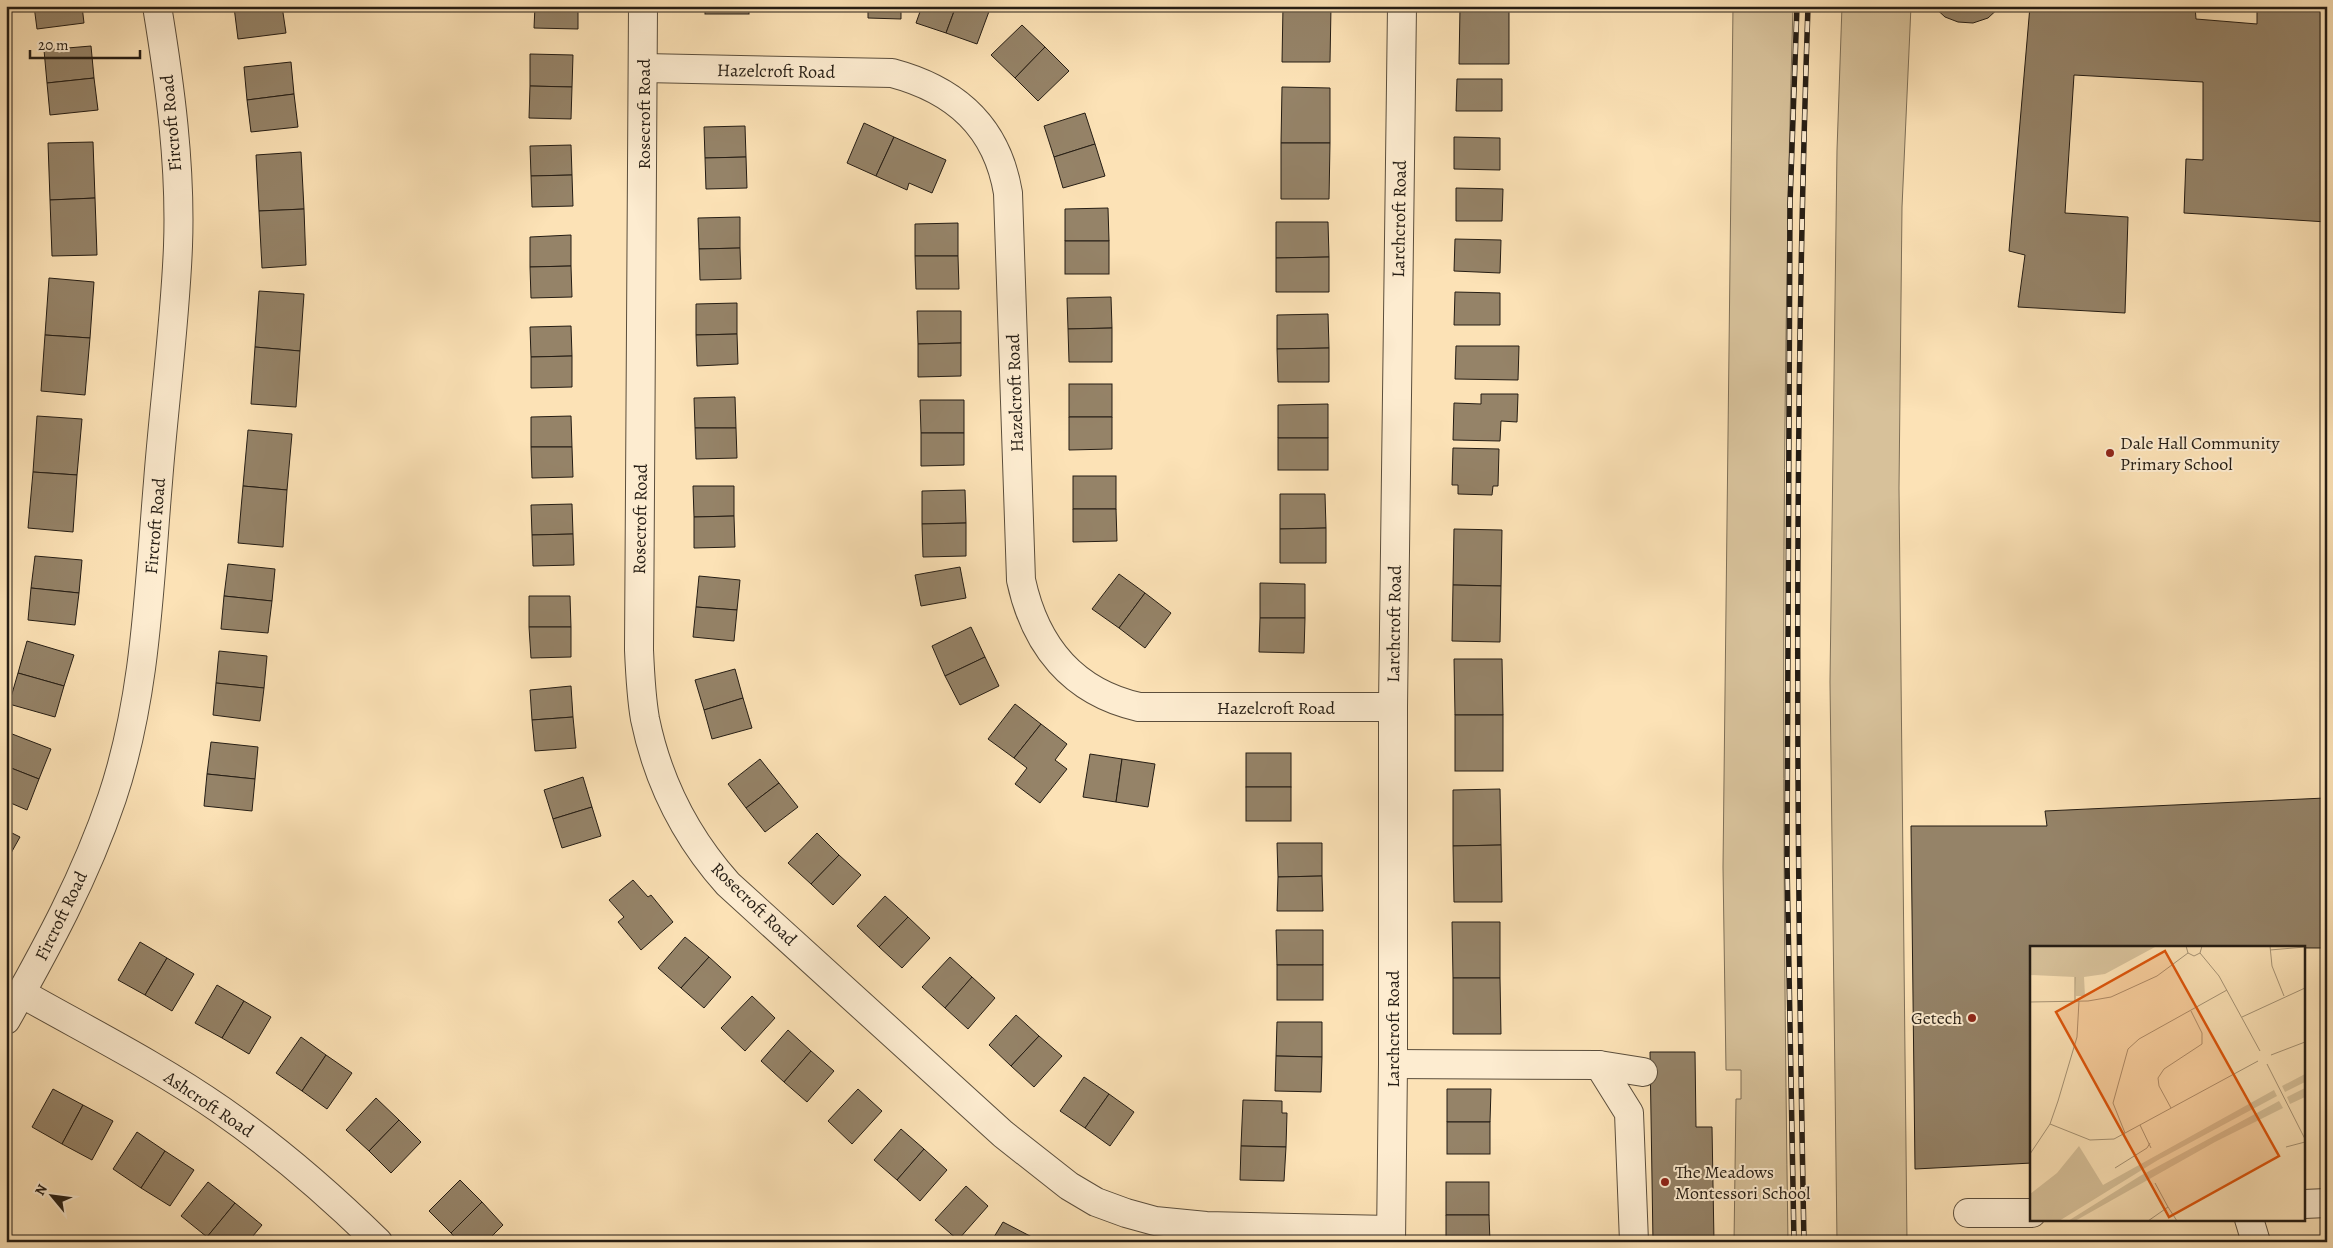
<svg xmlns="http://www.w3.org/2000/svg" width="2333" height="1248" font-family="Alegreya,serif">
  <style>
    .green { fill: #d7c19a; stroke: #7e6f57 }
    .building { fill: #958368; stroke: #251d14 }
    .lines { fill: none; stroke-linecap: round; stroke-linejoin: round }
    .minor-casing { stroke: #5b4e3c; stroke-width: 30 }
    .minor { stroke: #fdecd0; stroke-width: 28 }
    .rail-casing { stroke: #251d14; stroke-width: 5.5 }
    .rail { stroke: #fdecd0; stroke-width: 4; stroke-dasharray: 11; stroke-linecap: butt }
    .poi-dot { fill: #8f2418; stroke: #fdecd0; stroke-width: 2 }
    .labels { text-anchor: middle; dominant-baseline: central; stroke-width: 4; stroke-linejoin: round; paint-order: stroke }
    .street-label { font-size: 18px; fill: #251d14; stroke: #fdecd0 }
    .poi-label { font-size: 18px; fill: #251d14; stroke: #fdecd0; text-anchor: start }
    .inset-road { fill: none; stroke: #a69375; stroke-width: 1 }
    .view { fill: #de560c; fill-opacity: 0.15; stroke: #de560c; stroke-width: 2.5 }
    .inset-edge { fill: none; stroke: #251d14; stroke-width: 2.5 }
  </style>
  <rect width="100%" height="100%" fill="#fce2b6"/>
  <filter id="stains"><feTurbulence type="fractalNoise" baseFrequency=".004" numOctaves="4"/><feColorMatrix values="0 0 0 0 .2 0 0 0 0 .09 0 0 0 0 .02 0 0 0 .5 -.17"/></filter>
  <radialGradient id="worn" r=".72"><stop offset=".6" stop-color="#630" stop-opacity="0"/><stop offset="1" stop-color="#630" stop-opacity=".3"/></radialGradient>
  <g class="green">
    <path d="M1733 6H1793C1781 418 1782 830 1788 1242H1734L1736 1099H1741V1070H1726L1723 867Z"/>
    <polygon points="1842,6 1911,6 1902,207 1899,488 1907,1242 1837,1242 1830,682 1837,150"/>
  </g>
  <g class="building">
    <polygon points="34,6 82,6 84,23 37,29"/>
    <polygon points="282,6 286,33 238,39 234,7"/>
    <polygon points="535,6 578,6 578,29 534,28"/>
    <rect x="705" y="6" width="44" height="8"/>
    <polygon points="868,6 901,6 901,19 868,18"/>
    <polygon points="922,6 956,6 946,33 916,23"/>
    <polygon points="956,6 991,6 977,44 946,33"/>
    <polygon points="1283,6 1331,7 1330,62 1282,62"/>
    <rect x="1460" y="6" width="49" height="2"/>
    <polygon points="1933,6 2001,6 1988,18 1973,23 1958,22 1945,17"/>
    <polygon points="2030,6 2195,6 2196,19 2257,24 2257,6 2327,6 2327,222 2184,213 2186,159 2203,160 2203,82 2074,75 2065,213 2128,217 2125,313 2018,307 2025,255 2009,251"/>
    <polygon points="1460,8 1509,8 1509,64 1459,64"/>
    <polygon points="1022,25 1045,47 1015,78 991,55"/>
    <polygon points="91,46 94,78 47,83 44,50"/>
    <polygon points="1045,47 1069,71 1038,101 1015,78"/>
    <polygon points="530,54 573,55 572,87 530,86"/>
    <polygon points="291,62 294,94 247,100 244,67"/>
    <polygon points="94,78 98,110 50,115 47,83"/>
    <polygon points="1457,79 1502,79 1502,111 1456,111"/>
    <polygon points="530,86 572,87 571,119 529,118"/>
    <polygon points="1282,87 1330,88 1330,143 1281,143"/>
    <polygon points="294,94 298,127 251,132 247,100"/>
    <polygon points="1085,113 1095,144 1054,157 1044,126"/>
    <polygon points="864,123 894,137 876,176 847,163"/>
    <polygon points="745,126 746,157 705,158 704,127"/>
    <polygon points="894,137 946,160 932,193 909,183 907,190 876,176"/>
    <polygon points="1454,137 1500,138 1500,170 1454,169"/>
    <polygon points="93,142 95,198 50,200 48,143"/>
    <polygon points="1281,143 1330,143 1329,199 1281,199"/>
    <polygon points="1095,144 1105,176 1063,188 1054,157"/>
    <polygon points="571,145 572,175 531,176 530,146"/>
    <polygon points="301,152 304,209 259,211 256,155"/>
    <polygon points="746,157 747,188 706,189 705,158"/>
    <polygon points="572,175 573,206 532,207 531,176"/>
    <polygon points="1456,188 1503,189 1502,221 1456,221"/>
    <polygon points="95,198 97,255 52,256 50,200"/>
    <polygon points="1108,208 1109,241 1065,241 1065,209"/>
    <polygon points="304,209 306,265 262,268 259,211"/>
    <polygon points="740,217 740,248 699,249 698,218"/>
    <polygon points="1276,222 1328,222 1329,257 1276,258"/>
    <polygon points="958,223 958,256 915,256 915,224"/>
    <polygon points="571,235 571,266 530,267 530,237"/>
    <polygon points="1455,239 1501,240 1500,273 1454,271"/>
    <rect x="1065" y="241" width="44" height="33"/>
    <polygon points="740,248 741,279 700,280 699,249"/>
    <polygon points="915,256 958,256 959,289 916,289"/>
    <polygon points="1329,257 1329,292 1276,292 1276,258"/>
    <polygon points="571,266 572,297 531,298 530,267"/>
    <polygon points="49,278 94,282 90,338 45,335"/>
    <polygon points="259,291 304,294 300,351 255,347"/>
    <polygon points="1455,292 1500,293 1500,325 1454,325"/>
    <polygon points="1111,297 1112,328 1068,329 1067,298"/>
    <polygon points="737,303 737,334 696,335 696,304"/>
    <polygon points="917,311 961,311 961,343 918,344"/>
    <polygon points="1328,314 1329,348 1277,349 1277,315"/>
    <polygon points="571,326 572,356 531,357 530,327"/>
    <polygon points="1112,328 1112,362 1069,362 1068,329"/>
    <polygon points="737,334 738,364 697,366 696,335"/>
    <polygon points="45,335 90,338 85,395 41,391"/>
    <polygon points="961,343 961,376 918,377 918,344"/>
    <polygon points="1456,346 1519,346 1518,380 1455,379"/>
    <polygon points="255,347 300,351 296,407 251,404"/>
    <polygon points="1329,348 1329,382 1278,382 1277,349"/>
    <polygon points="572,356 572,387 531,388 531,357"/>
    <rect x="1069" y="384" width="43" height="33"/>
    <polygon points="1481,394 1518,394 1517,422 1501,421 1500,441 1453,440 1454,403 1481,404"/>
    <polygon points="735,397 736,428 695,428 694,398"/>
    <polygon points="920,400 964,400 964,433 921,433"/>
    <polygon points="1328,404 1328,438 1278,438 1278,405"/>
    <polygon points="37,416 82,419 77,475 33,472"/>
    <polygon points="571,416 572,447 531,447 531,417"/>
    <polygon points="1069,417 1112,417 1112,449 1069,450"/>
    <polygon points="695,428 736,428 737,458 696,459"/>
    <polygon points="248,430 292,434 287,490 243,486"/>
    <polygon points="921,433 964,433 964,465 921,466"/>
    <rect x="1278" y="438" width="50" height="32"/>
    <polygon points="531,447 572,447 573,477 532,478"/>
    <polygon points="1453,448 1499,449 1498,486 1493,486 1492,495 1458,494 1458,485 1452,485"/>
    <polygon points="33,472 77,475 73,532 28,528"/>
    <rect x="1073" y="476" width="43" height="33"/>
    <polygon points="243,486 287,490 283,547 238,543"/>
    <polygon points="693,486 734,486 734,516 694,517"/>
    <polygon points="965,490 966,523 922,524 922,491"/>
    <polygon points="1280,494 1325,494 1326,528 1280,529"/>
    <polygon points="572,504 573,534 532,535 531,505"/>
    <polygon points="1073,509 1116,509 1117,541 1073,542"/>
    <polygon points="734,516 735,547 694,548 694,517"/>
    <polygon points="966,523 966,556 923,557 922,524"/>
    <polygon points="1326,528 1326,563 1280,563 1280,529"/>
    <polygon points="1454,529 1502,530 1501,586 1453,585"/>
    <polygon points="573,534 574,565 533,566 532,535"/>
    <polygon points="35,556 82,560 79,593 31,588"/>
    <polygon points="228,564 275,569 272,601 224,596"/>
    <polygon points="960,567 966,598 921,606 915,575"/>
    <polygon points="1119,574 1145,593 1119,628 1092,609"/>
    <polygon points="699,576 740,580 737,610 696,607"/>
    <polygon points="1260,583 1305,584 1305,618 1260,618"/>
    <polygon points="1453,585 1501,586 1500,642 1452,641"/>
    <polygon points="31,588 79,593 75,625 28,620"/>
    <polygon points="1145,593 1171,613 1145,648 1119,628"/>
    <polygon points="224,596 272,601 268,633 221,629"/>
    <polygon points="529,596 570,596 571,627 529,627"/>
    <polygon points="696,607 737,610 734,641 693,637"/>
    <polygon points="1260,618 1305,618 1304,653 1259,652"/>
    <polygon points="529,627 571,627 571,657 531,658"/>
    <polygon points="971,627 985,657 945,676 932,646"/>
    <polygon points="27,641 74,655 64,686 18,673"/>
    <polygon points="219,651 267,656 264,688 216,683"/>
    <polygon points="985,657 999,686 960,705 945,676"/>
    <polygon points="1454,659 1502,659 1503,715 1455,715"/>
    <polygon points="735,669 743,698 704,710 695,680"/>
    <polygon points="18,673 64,686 55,717 9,704"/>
    <polygon points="216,683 264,688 260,721 213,715"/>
    <polygon points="571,686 573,717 532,720 530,690"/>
    <polygon points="743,698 752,728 712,739 704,710"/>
    <polygon points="1015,704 1041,724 1014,758 988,739"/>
    <rect x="1455" y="715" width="48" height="56"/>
    <polygon points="573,717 576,748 535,751 532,720"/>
    <polygon points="1041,724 1067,744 1055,760 1067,769 1040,803 1015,784 1027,768 1014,758"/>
    <polygon points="7,732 51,749 39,779 6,766"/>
    <polygon points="211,742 258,747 255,779 207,774"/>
    <rect x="1246" y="753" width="45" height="34"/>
    <polygon points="1090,754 1122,759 1116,802 1083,797"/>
    <polygon points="760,759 779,783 746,808 728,784"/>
    <polygon points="1122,759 1155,764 1148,807 1116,802"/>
    <polygon points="6,766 39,779 27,810 6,801"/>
    <polygon points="207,774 255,779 252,811 204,806"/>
    <polygon points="583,777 592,807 553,819 544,790"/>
    <polygon points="779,783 798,807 765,832 746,808"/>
    <rect x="1246" y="787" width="45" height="34"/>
    <polygon points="1500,789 1501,845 1453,846 1453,790"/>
    <polygon points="2325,798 2327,817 2327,1087 2325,1087 2324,948 2032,947 2032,1163 1915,1169 1911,826 2047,826 2045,811"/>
    <polygon points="592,807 601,836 562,848 553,819"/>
    <polygon points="6,830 20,837 6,862"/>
    <polygon points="817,833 839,855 811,884 788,863"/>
    <polygon points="1277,843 1322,843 1322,876 1278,877"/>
    <polygon points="1501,845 1502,902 1454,902 1453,846"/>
    <polygon points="839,855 861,875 833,905 811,884"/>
    <polygon points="1322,876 1323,911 1277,911 1278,877"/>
    <polygon points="633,880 648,897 651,895 673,922 641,950 618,922 624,917 609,900"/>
    <polygon points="885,896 908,917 879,947 857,926"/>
    <polygon points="908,917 930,938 902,968 879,947"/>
    <polygon points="1452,922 1500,922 1500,978 1453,978"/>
    <polygon points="1276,930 1323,930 1323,965 1277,965"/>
    <polygon points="685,937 709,957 681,988 658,968"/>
    <polygon points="140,942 167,958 145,995 118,980"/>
    <polygon points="709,957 731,977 704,1008 681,988"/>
    <polygon points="950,957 972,977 945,1008 922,987"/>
    <polygon points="167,958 194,974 172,1011 145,995"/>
    <rect x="1277" y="965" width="46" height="35"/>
    <polygon points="972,977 995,998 968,1029 945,1008"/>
    <polygon points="1453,978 1500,978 1501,1034 1453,1034"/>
    <polygon points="217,985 244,1001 222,1038 195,1023"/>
    <polygon points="752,996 775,1018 745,1051 721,1028"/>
    <polygon points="244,1001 271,1017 249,1054 222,1038"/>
    <polygon points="1016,1015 1039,1036 1011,1066 989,1045"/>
    <polygon points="1277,1022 1322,1022 1322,1057 1276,1056"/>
    <polygon points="788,1030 811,1051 784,1082 761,1061"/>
    <polygon points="1039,1036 1062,1056 1034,1087 1011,1066"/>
    <polygon points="301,1037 326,1055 302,1091 276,1073"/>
    <polygon points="811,1051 834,1071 807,1102 784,1082"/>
    <polygon points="1650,1052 1695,1052 1696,1127 1712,1127 1714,1242 1653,1242"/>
    <polygon points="326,1055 352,1073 327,1109 302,1091"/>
    <polygon points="1276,1056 1322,1057 1321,1092 1275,1091"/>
    <polygon points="1084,1077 1109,1094 1085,1128 1060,1111"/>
    <polygon points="53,1089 83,1105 62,1144 32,1127"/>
    <polygon points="858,1089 882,1111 852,1144 828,1121"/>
    <polygon points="1447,1089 1491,1089 1490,1122 1447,1122"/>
    <polygon points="1109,1094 1134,1112 1110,1146 1085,1128"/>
    <polygon points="376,1098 399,1120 369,1151 346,1130"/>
    <polygon points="1243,1100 1282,1101 1282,1113 1287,1113 1286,1147 1241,1146"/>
    <polygon points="83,1105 113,1121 92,1160 62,1144"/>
    <polygon points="399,1120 421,1142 391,1173 369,1151"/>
    <rect x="1447" y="1122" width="43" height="32"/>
    <polygon points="901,1129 924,1149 897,1180 874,1160"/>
    <polygon points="137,1132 165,1151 141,1188 113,1169"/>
    <polygon points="1241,1146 1286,1147 1284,1181 1240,1180"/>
    <polygon points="924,1149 947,1170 920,1201 897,1180"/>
    <polygon points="165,1151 194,1170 170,1206 141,1188"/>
    <polygon points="460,1180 482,1202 451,1233 429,1211"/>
    <polygon points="208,1182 235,1203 207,1237 181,1216"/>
    <rect x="1446" y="1182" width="43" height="33"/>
    <polygon points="966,1186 988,1206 958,1240 935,1220"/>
    <polygon points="482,1202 503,1225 486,1242 459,1242 451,1233"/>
    <polygon points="235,1203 262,1225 248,1242 213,1242 207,1237"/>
    <polygon points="1446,1215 1489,1215 1490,1242 1446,1242"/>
    <polygon points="1003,1222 1030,1236 1026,1242 991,1242"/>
    <polygon points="6,1234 20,1242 6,1242"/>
    <polygon points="275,1236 281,1242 270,1242"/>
    <polygon points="1030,1236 1039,1242 1026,1242"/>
  </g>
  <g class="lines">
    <g class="minor-casing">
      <g id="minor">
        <path d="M643 6 639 650C640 673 641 696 645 719 658 782 685 836 728 884L1003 1134 1069 1186 1096 1202 1126 1213 1155 1221 1206 1226 1391 1230"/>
        <path d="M644 68 892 73C956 90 997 127 1008 193L1021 580C1035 645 1072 692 1139 707H1393"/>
        <path d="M21 993C88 1031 158 1066 221 1110 277 1149 329 1194 378 1242"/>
        <path d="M6 1020C47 947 85 878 112 798 146 697 149 587 158 482 164 403 175 325 178 246 181 166 170 85 157 6"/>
        <polyline points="1393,1064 1599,1065 1643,1072"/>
        <polyline points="1599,1065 1629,1113 1634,1242"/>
        <polyline points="2304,1204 2327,1203"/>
        <polyline points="1968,1213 2032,1213"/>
        <polyline points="2249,1219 2256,1242"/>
        <polyline points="1391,1242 1393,1064 1393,707 1402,6"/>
      </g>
    </g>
    <use href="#minor" class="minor"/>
    <g class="rail-casing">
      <g id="rail">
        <polyline points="1794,1242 1787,862 1790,203 1797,6"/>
        <path d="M1804 1242C1796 830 1794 418 1808 6"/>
      </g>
    </g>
    <use href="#rail" class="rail"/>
  </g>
  <g class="poi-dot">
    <circle cx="2110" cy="453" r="5"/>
    <circle cx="1972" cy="1018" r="5"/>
    <circle cx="1665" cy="1182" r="5"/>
  </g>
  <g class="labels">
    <g class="street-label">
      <text transform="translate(776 71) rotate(1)">Hazelcroft Road</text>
      <text transform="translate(644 114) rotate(-90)">Rosecroft Road</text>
      <text transform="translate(171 123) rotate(-95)">Fircroft Road</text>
      <text transform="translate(1399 219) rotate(-89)">Larchcroft Road</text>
      <text transform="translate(1015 393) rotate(-92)">Hazelcroft Road</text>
      <text transform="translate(640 519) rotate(-89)">Rosecroft Road</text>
      <text transform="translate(155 526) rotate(-85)">Fircroft Road</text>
      <text transform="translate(1394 624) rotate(-89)">Larchcroft Road</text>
      <text x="1276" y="708">Hazelcroft Road</text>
      <text transform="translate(754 904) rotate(44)">Rosecroft Road</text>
      <text transform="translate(61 916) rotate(-64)">Fircroft Road</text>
      <text transform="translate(1393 1029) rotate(-90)">Larchcroft Road</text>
      <text transform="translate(209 1104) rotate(34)">Ashcroft Road</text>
    </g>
    <g class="poi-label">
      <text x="2120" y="443">Dale Hall Community<tspan x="2120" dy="21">Primary School</tspan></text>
      <text x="1962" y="1018" text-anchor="end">Getech</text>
      <text x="1675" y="1172">The Meadows<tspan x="1675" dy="21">Montessori School</tspan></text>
    </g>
  </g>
  <g transform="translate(2030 946)">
    <rect width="275" height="275" fill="#fce2b6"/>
    <path d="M1 0H123L125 1 75 28 54 31 55 50H46L45 31 0 29ZM275 128V136L255 146 252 140ZM275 142V151L260 158 257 151ZM244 144 247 150 128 214 29 275H0V248L27 227 49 200 73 239ZM249 155 253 162 185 196 45 275H38L110 230Z" fill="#d7c19a"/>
    <path class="inset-road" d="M156 0 158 7 164 10 170 7 172 0M240 0 242 20 254 50M240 4 275 1M170 7 189 30 230 105M45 55V31M0 56 58 55 81 51 127 30 158 7M212 71 275 42M241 109 275 96M237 118 275 193M141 162 129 140 128 132 134 123 172 98V87L161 65M20 178 60 194 84 193 228 115M110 179 121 202M95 187 83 157 98 103 109 93 197 44M256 201 275 196M0 208 20 178 28 155 47 91 49 55M85 222 117 202 120 197M138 261 147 275M118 275 138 261 125 237"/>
    <path class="view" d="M135 5 249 210 139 271 26 66Z"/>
    <rect width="275" height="275" class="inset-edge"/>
  </g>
  <rect width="2333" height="1248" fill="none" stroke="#fce2b6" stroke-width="25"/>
  <rect x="8" y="8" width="2318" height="1233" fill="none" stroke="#251d14" stroke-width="2.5"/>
  <rect x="12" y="12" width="2308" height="1223" fill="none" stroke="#251d14"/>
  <g transform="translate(52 1196) rotate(299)" stroke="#fdecd0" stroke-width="4" paint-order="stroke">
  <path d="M0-4L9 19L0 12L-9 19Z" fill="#251d14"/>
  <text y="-8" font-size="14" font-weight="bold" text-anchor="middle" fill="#251d14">N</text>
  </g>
  <path d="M30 50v8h110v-8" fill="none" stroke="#251d14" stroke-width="2.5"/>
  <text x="38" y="50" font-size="15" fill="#251d14" stroke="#fdecd0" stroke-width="4" paint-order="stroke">20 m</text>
  <rect width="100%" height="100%" filter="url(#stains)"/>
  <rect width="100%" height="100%" fill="url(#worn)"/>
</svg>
